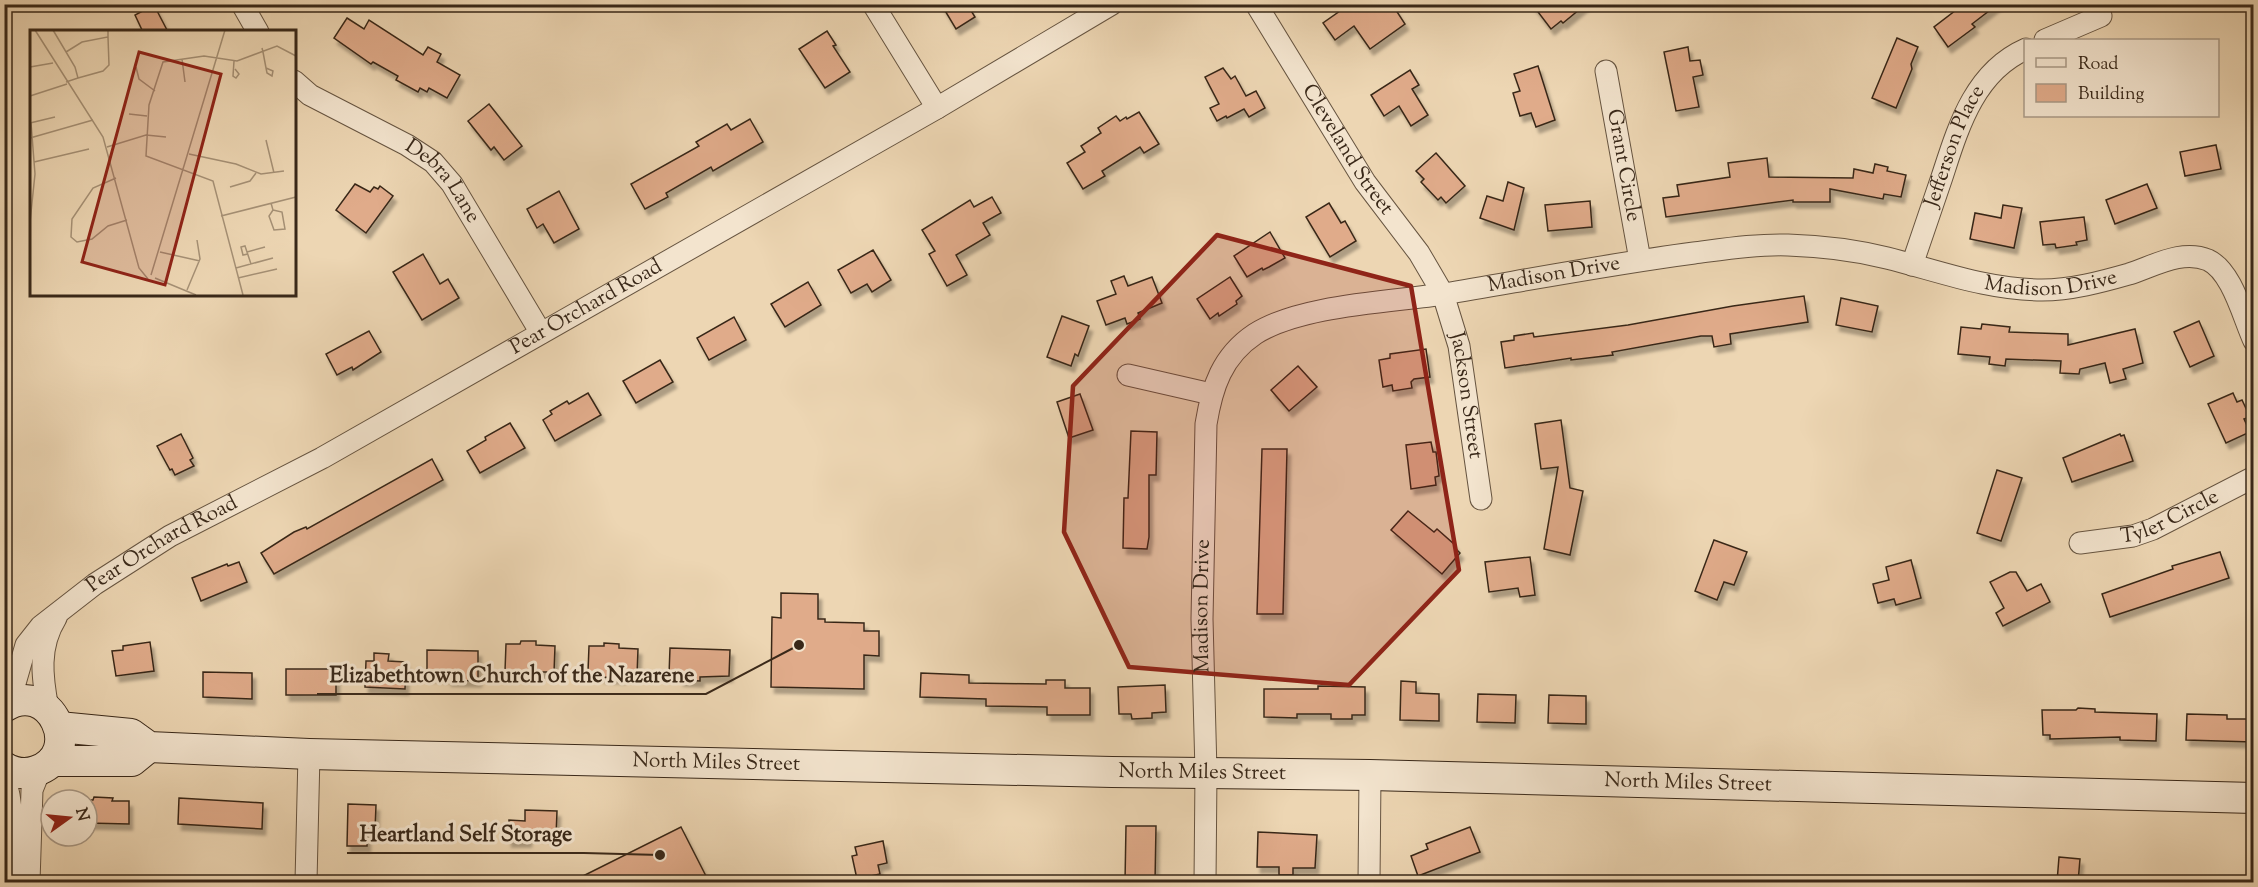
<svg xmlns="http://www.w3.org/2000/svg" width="2258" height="887" font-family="'Sorts Mill Goudy',serif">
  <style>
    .building { fill: #e0ab8a; stroke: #392819; stroke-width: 1.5; filter: url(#shadow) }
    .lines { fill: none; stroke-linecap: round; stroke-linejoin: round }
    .street-casing { stroke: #665440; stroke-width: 23 }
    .secondary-casing { stroke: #392819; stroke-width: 32 }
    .street { stroke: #f3e4ce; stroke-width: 21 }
    .secondary { stroke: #f3e4ce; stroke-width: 30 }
    .marked { fill: #8f2418; fill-opacity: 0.2; stroke: #8f2418; stroke-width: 4.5; stroke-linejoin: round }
    .labels { text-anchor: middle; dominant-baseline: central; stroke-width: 6; stroke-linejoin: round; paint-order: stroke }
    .street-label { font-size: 21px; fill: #392819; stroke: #f3e4ce }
    .inset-road { fill: none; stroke: #a59075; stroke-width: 1.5 }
    .view { fill: #8f2418; fill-opacity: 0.15; stroke: #8f2418; stroke-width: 3 }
    .inset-edge { fill: none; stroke: #392819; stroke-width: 3 }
    .leader { fill: none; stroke: #392819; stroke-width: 2 }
    .callout-dot { fill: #392819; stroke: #f3e4ce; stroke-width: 2 }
    .callout-label { font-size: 22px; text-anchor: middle; font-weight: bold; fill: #392819; stroke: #f3e4ce; stroke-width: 6; stroke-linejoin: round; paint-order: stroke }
  </style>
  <defs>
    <filter id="shadow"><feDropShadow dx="3.5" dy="6" stdDeviation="1.5" flood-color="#0004"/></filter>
  </defs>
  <rect width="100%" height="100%" fill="#edd6b3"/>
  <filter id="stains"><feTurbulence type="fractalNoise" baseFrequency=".00333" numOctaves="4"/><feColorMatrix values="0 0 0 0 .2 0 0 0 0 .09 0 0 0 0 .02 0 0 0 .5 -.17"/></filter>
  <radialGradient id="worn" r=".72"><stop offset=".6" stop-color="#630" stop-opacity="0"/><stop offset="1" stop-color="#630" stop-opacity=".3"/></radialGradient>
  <g class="building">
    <polygon points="941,4 967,4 975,17 956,29"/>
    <polygon points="1350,4 1392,4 1405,24 1370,49 1354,26 1335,40 1323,23"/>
    <polygon points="1532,4 1586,4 1563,23 1561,21 1551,29"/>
    <polygon points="1964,4 1998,4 1972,24 1975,27 1948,47 1934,27"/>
    <polygon points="154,5 168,32 143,32 135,15"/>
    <polygon points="347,18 364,29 369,20 423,55 428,47 441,54 437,62 460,75 447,98 429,88 427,92 420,88 418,92 396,80 398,76 373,62 371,64 334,38"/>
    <polygon points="827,31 836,45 833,46 850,72 825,88 799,49"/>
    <polygon points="1897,38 1918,47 1911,64 1912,69 1896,108 1872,98"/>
    <polygon points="1688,47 1690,61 1700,60 1703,75 1693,77 1699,107 1676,111 1664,52"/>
    <polygon points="1538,66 1555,120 1536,127 1531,113 1520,116 1513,93 1520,91 1514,74"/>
    <polygon points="1223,68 1231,79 1235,76 1246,96 1256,91 1265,108 1249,117 1244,109 1227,118 1226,116 1217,121 1210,108 1219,104 1205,77"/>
    <polygon points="1410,70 1419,85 1412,89 1428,115 1411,126 1399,106 1384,116 1371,95"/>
    <polygon points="489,104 522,146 504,160 494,147 491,150 468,121"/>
    <polygon points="1139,112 1159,144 1144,153 1140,147 1102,171 1105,176 1083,189 1067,163 1085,152 1081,146 1101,133 1098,128 1116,116 1120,121 1126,117 1127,119"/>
    <polygon points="750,119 763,142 713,171 711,167 666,193 668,197 645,209 631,184 699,146 696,142 727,124 731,130"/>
    <polygon points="2216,145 2221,169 2185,176 2180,152"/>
    <polygon points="1436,153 1465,186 1446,203 1441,197 1438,200 1421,182 1424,179 1416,171"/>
    <polygon points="1767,158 1769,177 1853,178 1854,169 1873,173 1875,164 1888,167 1887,171 1906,175 1901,197 1884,194 1883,199 1830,189 1830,202 1793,202 1793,200 1666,217 1663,198 1679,196 1677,185 1730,177 1728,163"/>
    <polygon points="1508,182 1524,188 1514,230 1480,218 1487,196 1503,201"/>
    <polygon points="355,184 370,192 374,187 378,189 380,186 393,196 366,233 336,210"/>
    <polygon points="2147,184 2157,208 2115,224 2106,200"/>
    <polygon points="559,191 579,229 554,243 543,224 537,228 527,209"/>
    <polygon points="992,197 1001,213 983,223 990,235 956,255 967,275 947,286 929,254 935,251 922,230 970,200 974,207"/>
    <polygon points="1590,201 1592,227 1548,231 1545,205"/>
    <polygon points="1329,203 1341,223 1345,221 1356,241 1330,257 1306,217"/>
    <polygon points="2003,205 2022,208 2014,248 1970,239 1975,213 2001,218"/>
    <polygon points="2084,217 2087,240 2076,242 2077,245 2056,248 2055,244 2043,245 2040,222"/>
    <polygon points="1270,232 1285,258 1269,267 1263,270 1262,268 1247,277 1234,256"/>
    <polygon points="873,250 891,280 872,292 867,284 851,293 838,270"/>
    <polygon points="423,254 440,284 448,279 459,298 422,320 393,272"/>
    <polygon points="1124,276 1128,286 1152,277 1162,303 1138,313 1140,319 1127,324 1125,318 1106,325 1097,301 1116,294 1111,281"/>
    <polygon points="1230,277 1242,296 1236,301 1237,304 1219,316 1218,313 1210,319 1197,299"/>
    <polygon points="808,282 821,305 785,327 771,304"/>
    <polygon points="1804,296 1808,322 1730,334 1731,344 1714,347 1712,336 1701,336 1612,352 1613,355 1571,360 1571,358 1505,368 1501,342 1514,340 1514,336 1533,333 1534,337 1628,325 1733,306"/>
    <polygon points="1841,298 1878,306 1872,332 1836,325"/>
    <polygon points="1062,316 1089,326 1078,356 1075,354 1071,366 1047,357"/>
    <polygon points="734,317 746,340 709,360 697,338"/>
    <polygon points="2199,321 2214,356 2190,367 2174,332"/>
    <polygon points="1982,324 2010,327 2009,332 2068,334 2068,345 2135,329 2143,363 2123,369 2126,379 2110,383 2105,363 2080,369 2079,374 2060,373 2061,361 2006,359 2005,366 1989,364 1990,357 1958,354 1961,327 1981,329"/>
    <polygon points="369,331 381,352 353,370 352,367 337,375 326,354"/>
    <polygon points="1426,349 1430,377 1414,379 1411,382 1412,388 1393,391 1392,385 1383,387 1379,360 1390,358 1390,354"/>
    <polygon points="660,360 673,382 636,403 623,381"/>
    <polygon points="1298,366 1317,387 1289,411 1271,390"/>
    <polygon points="588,393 601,415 555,441 543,420 552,414 550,411 567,401 569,404"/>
    <polygon points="2233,393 2237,402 2242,400 2250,417 2244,419 2250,432 2226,443 2208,404"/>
    <polygon points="1080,394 1093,430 1069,438 1057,402"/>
    <polygon points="1561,420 1570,488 1583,491 1570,555 1544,549 1558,467 1541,469 1535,424"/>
    <polygon points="510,423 525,448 480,473 467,451 486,440 485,437"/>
    <polygon points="1131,431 1157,432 1156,475 1149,475 1149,537 1147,549 1123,548 1124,498 1128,498"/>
    <polygon points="181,434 193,458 190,460 194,466 175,475 172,469 170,470 157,446"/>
    <polygon points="2120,434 2121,436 2124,435 2133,461 2072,482 2063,458"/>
    <polygon points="1431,442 1433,452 1436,452 1439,476 1435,477 1436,485 1411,489 1406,445"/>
    <polygon points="1262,449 1287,449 1283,614 1257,614"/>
    <polygon points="432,459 443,480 274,574 261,553 294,532 306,527 307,529"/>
    <polygon points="1997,470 2022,478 2001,541 1977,533"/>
    <polygon points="1408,511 1434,532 1437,529 1455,545 1454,547 1460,553 1442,574 1391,530"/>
    <polygon points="1714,540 1747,552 1734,585 1724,582 1717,600 1695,591"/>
    <polygon points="2220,552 2229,578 2110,617 2102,594 2173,569 2172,566"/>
    <polygon points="1530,557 1535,595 1520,597 1518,588 1489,592 1485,562"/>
    <polygon points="1911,560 1921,598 1896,605 1894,599 1878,603 1873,584 1889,580 1886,567"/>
    <polygon points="239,562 247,582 201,601 192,578 227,564 228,566"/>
    <polygon points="2010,572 2016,572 2027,591 2041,584 2050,602 2003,626 1996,613 2004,608 1990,582"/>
    <polygon points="781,593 818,594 818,619 825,619 825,622 864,623 864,631 879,631 879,656 864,655 864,689 771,687 772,617 781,618"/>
    <polygon points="521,641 536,641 536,645 555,646 554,672 539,672 539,675 519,675 519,671 505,671 506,644 520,644"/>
    <polygon points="150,642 154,671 116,676 112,651 123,650 123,646"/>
    <polygon points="604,643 619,644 619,648 638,649 637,675 622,674 622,678 601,677 602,673 588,672 589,646 604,646"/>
    <polygon points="670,648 730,650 729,676 700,677 700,681 680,680 681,675 669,675"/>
    <polygon points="427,650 478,651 478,681 448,680 448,677 427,676"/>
    <polygon points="374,653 389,654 388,661 406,662 405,689 365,687 366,661 374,661"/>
    <rect x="286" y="669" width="50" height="26"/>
    <polygon points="203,672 252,673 252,699 203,697"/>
    <polygon points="921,673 969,675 969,683 1046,684 1046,680 1065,680 1065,688 1090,688 1090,715 1047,715 1047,707 986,706 986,699 920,697"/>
    <polygon points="1401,681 1416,682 1416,693 1439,694 1439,721 1400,720"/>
    <polygon points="1165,685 1166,712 1152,713 1152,718 1132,719 1131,714 1119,714 1118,687"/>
    <polygon points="1318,686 1365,687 1365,715 1352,715 1352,719 1331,719 1331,714 1297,714 1297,718 1264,717 1264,689 1318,689"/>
    <polygon points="1478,694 1516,695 1515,723 1477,722"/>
    <polygon points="1549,695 1586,696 1586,724 1548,723"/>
    <polygon points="2078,708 2095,709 2095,712 2157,714 2156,741 2120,740 2120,737 2050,739 2050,735 2043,735 2042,710 2076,710"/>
    <polygon points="2187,714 2227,715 2227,719 2253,719 2253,742 2186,740"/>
    <polygon points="94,797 113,798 112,801 129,801 129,824 87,823 87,800 93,800"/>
    <polygon points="179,798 263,803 262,829 178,824"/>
    <polygon points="348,804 376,805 375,830 367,830 367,846 347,846"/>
    <polygon points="525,810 557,811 556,836 528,835 528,841 508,841 509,820 525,821"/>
    <polygon points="1126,826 1156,826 1155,882 1125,882"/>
    <polygon points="681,827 709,882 571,882"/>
    <polygon points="1470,827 1480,852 1418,876 1411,856 1428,849 1426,844"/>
    <polygon points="1258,832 1317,835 1315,868 1293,868 1293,875 1279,875 1279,867 1257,867"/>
    <polygon points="883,841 887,863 878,865 880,874 857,879 852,856 857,855 855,847"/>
    <polygon points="2059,857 2080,859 2078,882 2057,882"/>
  </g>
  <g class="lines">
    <g class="street-casing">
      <g id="street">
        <polyline points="242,4 258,32"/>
        <polyline points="873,4 937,108"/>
        <path id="s1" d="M1256 4 1365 182 1419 253 1443 294 1459 346 1481 499"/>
        <polyline points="2045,40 2101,16"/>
        <path id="s2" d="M1606 71 1640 260"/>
        <path id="s3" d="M294 81 310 95 407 145 433 162 452 184 541 333"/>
        <path id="s4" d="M1912 265C1922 236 1932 206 1942 177 1958 128 1974 72 2026 49"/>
        <polyline points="1128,375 1211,394"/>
        <path id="s5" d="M2080 543 2133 536 2153 529 2254 477"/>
        <path id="s6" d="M9 704 26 645 41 626 95 584 170 536 322 458 937 108 1112 4"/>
        <path d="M48 709C42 677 38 647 56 618"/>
        <path d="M4 776C16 810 11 847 10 882"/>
        <polyline points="29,882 32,790 40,770"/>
        <polyline points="306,882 309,754"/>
        <path id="s7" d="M1205 882 1206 772 1202 619 1206 424C1212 387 1222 356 1255 334 1300 305 1390 302 1444 294 1527 280 1610 264 1694 253 1725 249 1757 244 1788 245 1821 246 1855 250 1887 258 1939 271 1988 290 2042 290 2071 290 2101 282 2129 274 2154 266 2182 249 2208 260 2232 271 2243 317 2254 341"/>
        <polyline points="1369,882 1370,775"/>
      </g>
    </g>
    <g class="secondary-casing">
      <g id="secondary">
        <path d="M4 707C50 677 86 754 36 771 25 775 14 773 4 767"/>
        <path id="s8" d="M59 727 131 734 149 747 309 754 1112 772 1370 775 2254 798"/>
        <polyline points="52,761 132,761 149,747"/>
      </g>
    </g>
    <use href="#street" class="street"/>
    <use href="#secondary" class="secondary"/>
  </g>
  <path class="marked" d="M1217 235 1411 286 1459 570 1349 685 1129 667 1064 532 1073 386Z"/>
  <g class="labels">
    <g class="street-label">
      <text stroke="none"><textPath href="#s4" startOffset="126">Jefferson Place</textPath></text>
      <text stroke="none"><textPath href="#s1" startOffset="172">Cleveland Street</textPath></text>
      <text stroke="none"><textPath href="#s2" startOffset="96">Grant Circle</textPath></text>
      <text stroke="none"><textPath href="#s3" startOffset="182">Debra Lane</textPath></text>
      <text stroke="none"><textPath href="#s7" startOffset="870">Madison Drive</textPath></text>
      <text stroke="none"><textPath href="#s7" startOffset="1374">Madison Drive</textPath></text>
      <text stroke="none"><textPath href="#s6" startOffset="718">Pear Orchard Road</textPath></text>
      <text stroke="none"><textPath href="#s1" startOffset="450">Jackson Street</textPath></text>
      <text stroke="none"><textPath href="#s5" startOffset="94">Tyler Circle</textPath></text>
      <text stroke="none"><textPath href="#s6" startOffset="232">Pear Orchard Road</textPath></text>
      <text stroke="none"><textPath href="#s7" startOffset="276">Madison Drive</textPath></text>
      <text stroke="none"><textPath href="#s8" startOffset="662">North Miles Street</textPath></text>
      <text stroke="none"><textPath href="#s8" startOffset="1148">North Miles Street</textPath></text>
      <text stroke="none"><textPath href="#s8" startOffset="1634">North Miles Street</textPath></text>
    </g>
  </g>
  <g transform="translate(30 30)">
    <rect width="266" height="266" fill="#edd6b3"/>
    <path class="inset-road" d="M5 0 73 107 109 238 118 249M23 0 45 37 48 48 36 52M232 18 233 22 236 38 237 43 242 46 243 41 236 38M36 22 52 12 78 7V0M152 29 155 52M204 31 203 46 206 48 209 44 205 39M0 37 23 33M106 37 109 49 125 61M48 48 73 41 79 35 78 7M0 66 37 54M99 84 117 86M0 93 25 87M0 108 63 90M236 110 244 143M77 117 116 105 136 107M159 124 206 134 231 144 254 141M4 132 59 119M86 148 63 158 42 189 41 207 47 212 62 209 78 196 97 190M200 157 220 151 226 143M241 173 243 180 239 186 244 200 255 199 252 182 243 180M191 186 266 167M0 192 5 144 1 93M130 222 170 231M217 222 215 216 211 217 213 225 218 224M221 234 217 222 235 217M206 238 243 228M121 245 195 0M125 248 166 265M208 248 247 239M157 260 170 229 167 210M213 265 183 151 116 126 119 75 133 32 174 26 207 31 247 16 266 26"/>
    <path class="view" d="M109 22 191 44 135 255 52 232Z"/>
    <rect width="266" height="266" class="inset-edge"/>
  </g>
  <path class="leader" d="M799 645L706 694H317M660 855L584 853H347"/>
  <g class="callout-dot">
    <circle cx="799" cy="645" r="6"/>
    <circle cx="660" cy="855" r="6"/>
  </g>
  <g class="callout-label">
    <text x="512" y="682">Elizabethtown Church of the Nazarene</text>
    <text x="466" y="841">Heartland Self Storage</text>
  </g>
  <rect width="2258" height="887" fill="none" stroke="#edd6b3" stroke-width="24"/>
  <rect x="6" y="6" width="2246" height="875" fill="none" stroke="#392819" stroke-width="3"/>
  <rect x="12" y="12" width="2234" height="863" fill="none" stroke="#392819" stroke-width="1.5"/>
  <rect x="2024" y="39" width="195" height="78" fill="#f3e4ce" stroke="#a99986" stroke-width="1.5"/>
  <rect x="2036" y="58" width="30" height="9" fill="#f3e4ce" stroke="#a99986" stroke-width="1.5"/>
  <text x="2078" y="69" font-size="18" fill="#392819">Road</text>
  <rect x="2036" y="84" width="30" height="18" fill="#e0ab8a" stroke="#a99986" stroke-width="1.5"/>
  <text x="2078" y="99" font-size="18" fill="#392819">Building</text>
  <g transform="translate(69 818) rotate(75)"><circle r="28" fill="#f3e4ce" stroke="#a99986" stroke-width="1.5"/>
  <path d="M0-4.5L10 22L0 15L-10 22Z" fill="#8f2418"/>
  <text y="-9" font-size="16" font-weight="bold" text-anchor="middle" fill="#392819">N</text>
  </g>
  <rect width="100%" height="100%" filter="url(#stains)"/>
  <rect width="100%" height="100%" fill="url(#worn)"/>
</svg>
